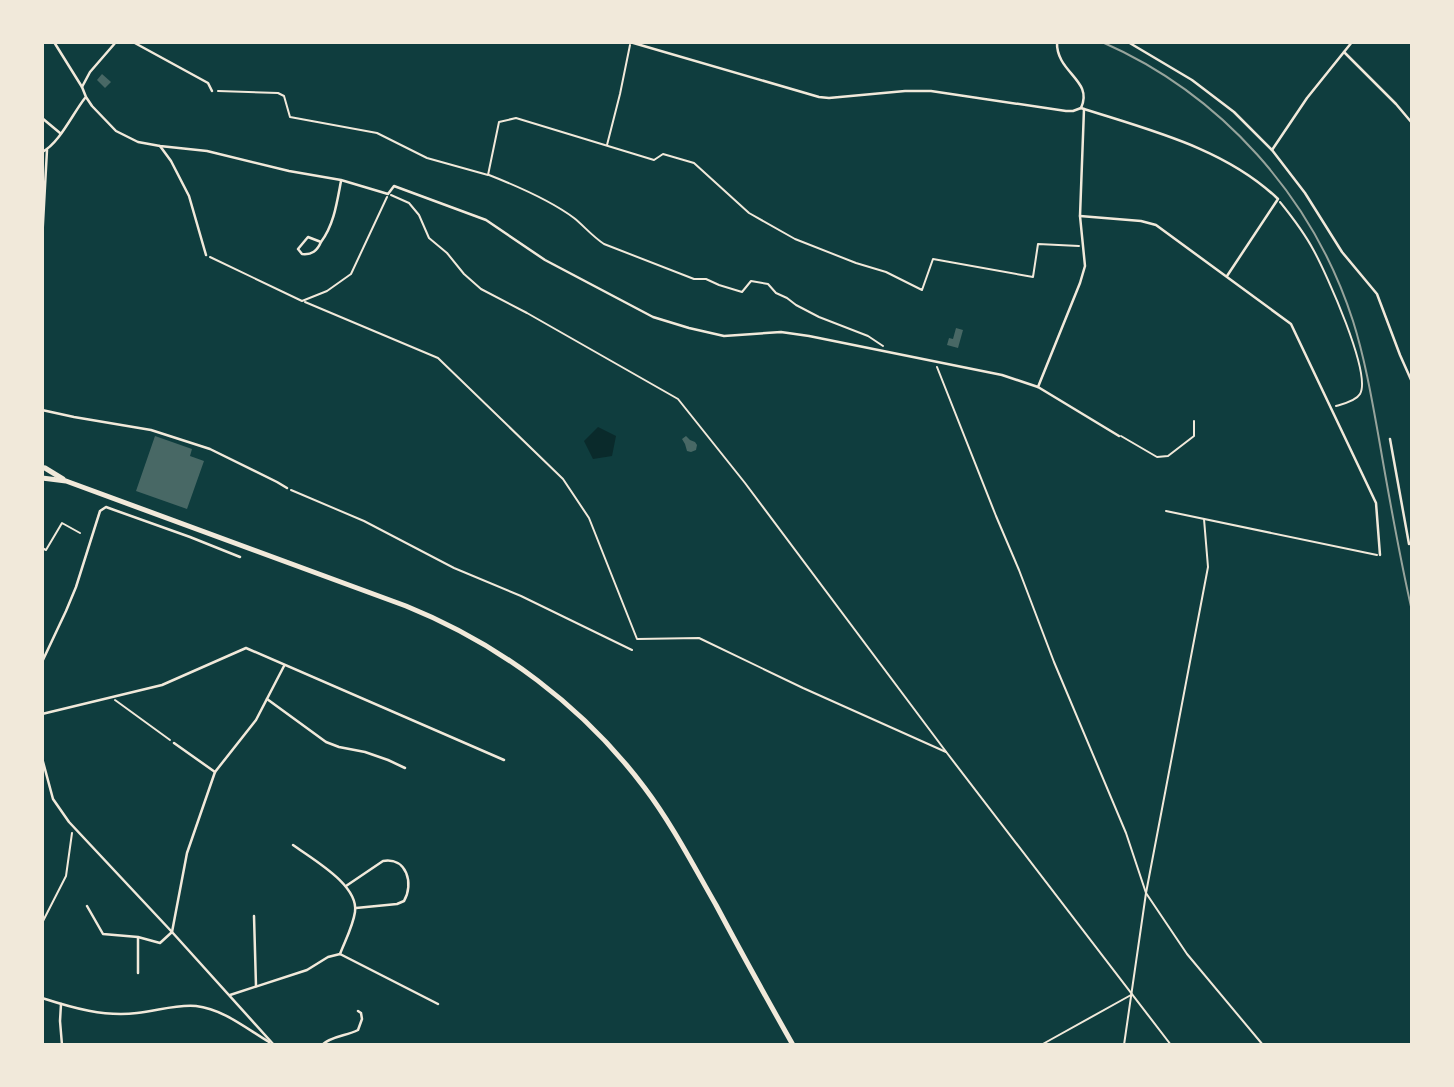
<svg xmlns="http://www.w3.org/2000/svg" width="1454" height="1087" font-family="Jost,sans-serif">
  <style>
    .water { fill: #0a2a2b }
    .building { fill: #486865 }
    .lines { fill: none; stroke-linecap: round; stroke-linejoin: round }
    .path { stroke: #f1e9da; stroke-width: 2 }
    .service { stroke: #f1e9da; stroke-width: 2 }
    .minor { stroke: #f1e9da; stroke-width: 2.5 }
    .primary { stroke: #f1e9da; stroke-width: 5 }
    .tram { stroke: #97a49c; stroke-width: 2 }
  </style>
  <rect width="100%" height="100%" fill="#0f3d3e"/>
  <polygon class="water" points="598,427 616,436 612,456 593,459 584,441"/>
  <g class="building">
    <polygon points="102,74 111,82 105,88 97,80"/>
    <polygon points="956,328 963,330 958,348 947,345 949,338 953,339"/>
    <polygon points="155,436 192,449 190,456 204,461 187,509 136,491"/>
    <polygon points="686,436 690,440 695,442 697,445 696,450 691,452 687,451 685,444 682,439"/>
  </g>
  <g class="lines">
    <g class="path">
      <polyline points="218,91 278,93 284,96 290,117 377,133 427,158 488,175 499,122 516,118 654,160 663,154 694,163 749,213 795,239 856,263 886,272 922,290 933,259 1033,277 1038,244 1079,246"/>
      <polyline points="607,145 620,94 630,45"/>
      <path d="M489 175C517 186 550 200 574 218 584 226 592 236 604 244L694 279H706L719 285 742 292 751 281 768 284 776 293 787 298 796 305 819 317 868 336 883 346"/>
      <polyline points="391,195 409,203 419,215 429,238 447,253 464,274 481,289 527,313 678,399 745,483 947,753 1171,1045"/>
      <path d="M1280 202C1293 218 1305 234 1314 251 1326 273 1372 374 1360 394 1356 401 1343 404 1336 406"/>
      <polyline points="210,257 302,301 327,291 351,274 387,197"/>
      <polyline points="305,302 438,358 563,479 589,518 637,639 699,638 803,688 946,752"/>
      <polyline points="937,367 996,516 1019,570 1054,662 1126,833 1146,893 1187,954 1263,1045"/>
      <polyline points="291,490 364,521 454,568 521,596 632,650"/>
      <polyline points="1166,511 1377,555"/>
      <polyline points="115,700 170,740"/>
      <polyline points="42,923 66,876 72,833"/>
      <polyline points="1041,1045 1131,995"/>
      <polyline points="1124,1045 1146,893 1208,567 1204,519"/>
    </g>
    <g class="service">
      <polyline points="1121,436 1157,457 1168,456 1194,436 1194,421"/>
      <polyline points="42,548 46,550 62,523 80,533"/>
    </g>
    <g class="minor">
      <polyline points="54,42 82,87 86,97 92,106 116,131 138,142 160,146 207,151 289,171 341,180 388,194 394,186 486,220 545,260 653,317 689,328 724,336 781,332 809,336 1002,375 1038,387 1119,436"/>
      <polyline points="133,42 208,83 212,91"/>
      <polyline points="630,42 819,97 829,98 905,91 931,91 1066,111 1073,111 1081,108"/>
      <path d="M1057 42C1056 73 1094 80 1081 108"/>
      <polyline points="1128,42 1192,80 1234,112 1272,150 1305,193 1342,252 1377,294 1400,355 1412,382"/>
      <polyline points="1344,52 1396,104 1412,123"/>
      <polyline points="82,87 90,72 116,42"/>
      <path d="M1081 108C1149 130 1225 148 1278 199L1227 276"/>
      <polyline points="42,118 60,133"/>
      <polyline points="160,146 171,161 189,196 206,255"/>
      <polyline points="1272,150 1307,98 1352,42"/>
      <path d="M42 152C59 144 73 113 85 98"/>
      <polyline points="1080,216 1141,221 1156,225 1291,324 1376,503 1380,555"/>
      <polyline points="42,241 47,150"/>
      <path d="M321 242C317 251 312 255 302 254L298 249 308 237 321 242C334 225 337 202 341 181"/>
      <polyline points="1038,387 1080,283 1085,266 1080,216 1084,109"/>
      <polyline points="42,410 74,417 151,430 210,449 277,482 287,488"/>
      <polyline points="1390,439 1409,544"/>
      <polyline points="42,662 66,611 76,587 100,511 106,507 190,537 240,557"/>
      <polyline points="267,699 326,742 339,747 365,752 388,760 405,768"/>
      <polyline points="42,714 162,685 246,648 504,760"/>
      <polyline points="174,743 215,772"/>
      <polyline points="42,758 53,799 69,822 172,932 274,1045"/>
      <path d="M293 845C312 859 359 885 355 912 353 926 345 941 340 954"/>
      <path d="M346 886 383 861C407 857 414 884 404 901L397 904 356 908"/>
      <polyline points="87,906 103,934 138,937 160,943 172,932 187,853 215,772 256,720 284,666"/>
      <polyline points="254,916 256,986"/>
      <polyline points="138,938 138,973"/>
      <polyline points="230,995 307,970 328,957 340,954 438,1004"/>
      <path d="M42 998C73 1008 104 1017 137 1013 157 1011 177 1004 196 1006 223 1009 247 1029 269 1042"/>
      <polyline points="61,1004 60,1021 62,1045"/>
      <path d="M322 1045C331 1036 347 1036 358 1030L362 1019 361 1013 358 1011"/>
    </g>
    <g class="primary">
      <polyline points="45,468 63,479"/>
      <path d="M42 478 66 481 406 606C500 644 583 706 644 787 672 824 693 865 716 905 741 952 767 999 793 1045"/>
    </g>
    <path class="tram" d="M1102 42C1221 94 1313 197 1353 321 1365 359 1372 400 1379 439 1389 497 1399 554 1412 611"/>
  </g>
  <rect width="1454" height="1087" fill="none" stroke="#f1e9da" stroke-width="88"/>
</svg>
